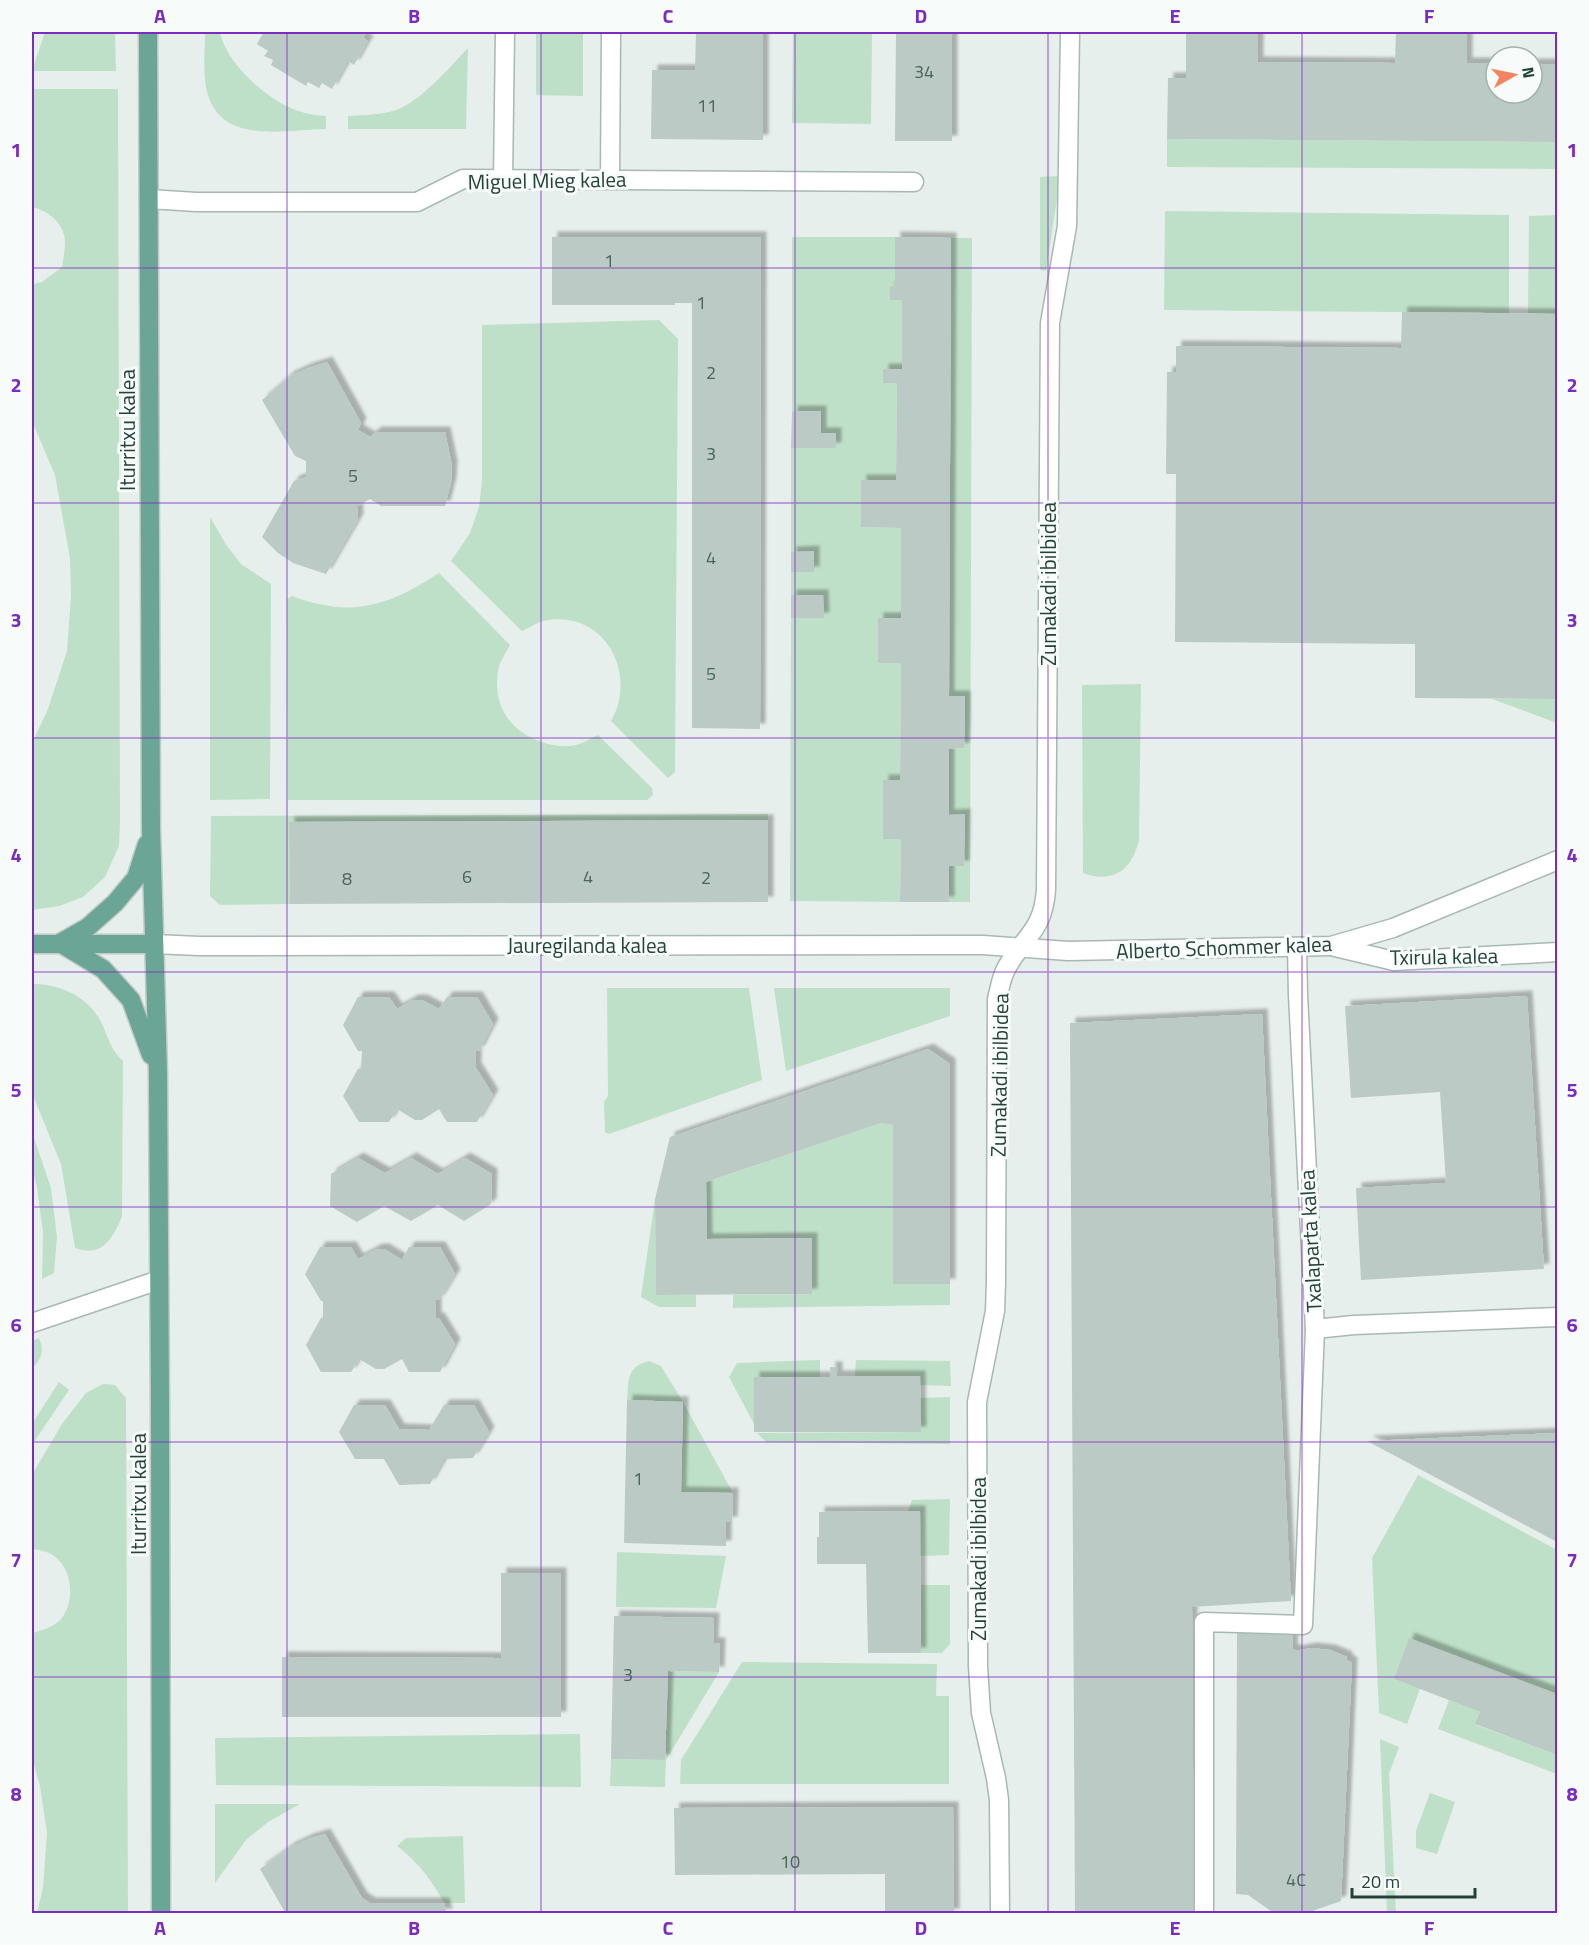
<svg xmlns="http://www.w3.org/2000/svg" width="1589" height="1945" font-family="'Titillium Web',sans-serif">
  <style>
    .green { fill: #bfe0c8 }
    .building { fill: #bbcac4; filter: url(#shadow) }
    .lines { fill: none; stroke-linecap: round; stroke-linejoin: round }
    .minor-casing { stroke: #a8b8b2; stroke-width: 21 }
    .major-casing { stroke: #c2cac8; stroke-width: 21 }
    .minor { stroke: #fff; stroke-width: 18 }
    .major { stroke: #6aa596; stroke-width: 18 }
    .grid { fill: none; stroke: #7b2cbf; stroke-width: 1.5; stroke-opacity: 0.55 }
    .labels { text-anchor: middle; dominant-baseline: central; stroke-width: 6; stroke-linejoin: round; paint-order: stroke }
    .number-label { font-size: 18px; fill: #4a645c }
    .street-label { font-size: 21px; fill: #24423a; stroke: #f7fbf9 }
    .neatline { fill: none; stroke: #7b2cbf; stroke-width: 2 }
    .grid-label { font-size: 20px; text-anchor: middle; font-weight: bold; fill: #7b2cbf }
  </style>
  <defs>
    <filter id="shadow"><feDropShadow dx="5.5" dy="-5.5" stdDeviation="1.5" flood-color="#0004"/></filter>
  </defs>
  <rect width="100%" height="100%" fill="#e6efeb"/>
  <g class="green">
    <polygon points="45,32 115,32 116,71 32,71"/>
    <path d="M205 32H220C226 64 271 104 302 112 309 115 318 115 326 116V129C282 130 217 146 206 87 203 70 205 49 205 32Z"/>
    <polygon points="536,32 583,32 583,96 536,95"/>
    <polygon points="793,33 872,34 871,124 792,123"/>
    <path d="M468 48 466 129H348V116C364 115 380 115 396 110 420 102 450 67 468 48Z"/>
    <path d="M32 89H118L120 824 119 846 105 877 83 897 59 906 32 910V743L48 709 67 651 71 596 70 558 55 475 32 421V284L42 282 62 267C63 259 65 251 65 243 66 225 48 210 32 207Z"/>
    <polygon points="1167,139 1557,142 1557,169 1167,167"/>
    <polygon points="1058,176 1057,199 1046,271 1040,270 1040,177"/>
    <polygon points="1165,211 1509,215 1509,313 1164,310"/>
    <polygon points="1557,215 1557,314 1528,313 1529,216"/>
    <polygon points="792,237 895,237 895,287 890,287 890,299 902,300 902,369 883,370 883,383 897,383 896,480 861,527 901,528 901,618 878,618 878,663 901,663 900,780 883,780 883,838 901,839 900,902 790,901 791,618 824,617 823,595 791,595 791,572 814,572 814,552 791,552 791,448 836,448 836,433 821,433 820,411 792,411"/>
    <polygon points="951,238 972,238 970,902 949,902 949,866 964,866 965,815 949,815 949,749 964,748 965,723 949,696"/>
    <path d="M659 320 678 339 675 772 668 778 611 721C639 672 603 608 543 621 536 623 529 628 522 631L451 561 470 533 479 507 482 481V325Z"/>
    <polygon points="210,517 227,546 241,564 271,584 270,799 210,800"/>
    <path d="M439 573 510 645C506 653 499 662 498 671 492 708 513 735 548 744 556 746 568 747 576 745 584 743 591 738 598 735L652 788 653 795 647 800H288L287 599 292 596C351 618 387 607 439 573Z"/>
    <path d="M1141 684 1139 840C1132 870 1113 884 1083 873L1082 685Z"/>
    <polygon points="1492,699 1557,699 1557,723"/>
    <polygon points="768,814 768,820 289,822 290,904 220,905 210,896 211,816"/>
    <path d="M32 984C59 984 86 995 100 1020 109 1037 108 1046 123 1061L122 1217C112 1239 102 1258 75 1248L61 1164 32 1093Z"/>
    <polygon points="607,988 749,988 762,1080 609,1134 605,1132 604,1102 608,1096"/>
    <polygon points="774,988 950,988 950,1016 786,1071"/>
    <polygon points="881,1123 893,1125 893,1283 950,1284 950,1305 733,1308 733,1295 812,1294 812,1238 707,1239 706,1182"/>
    <polygon points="32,1132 51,1188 57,1237 54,1273 42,1279 43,1233 37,1187 32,1168"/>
    <polygon points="655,1199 656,1295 696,1295 696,1307 659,1307 641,1297"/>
    <path d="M39 1338C45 1353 41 1358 32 1369V1341Z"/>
    <polygon points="820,1360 820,1377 754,1377 754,1424 729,1377 737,1363"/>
    <polygon points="856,1360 950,1361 951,1386 920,1385 920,1376 855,1376"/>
    <path d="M649 1361 661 1366 683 1402 733 1493 681 1492 683 1402 627 1400C629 1380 626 1367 649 1361Z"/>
    <polygon points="59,1382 69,1390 32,1445 32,1424"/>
    <path d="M103 1384 115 1385 126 1398 128 1913H37L43 1888 47 1833 40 1786 32 1757V1633C41 1631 54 1627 61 1619 75 1602 73 1569 54 1556 47 1551 39 1550 32 1549V1475L62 1424 86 1393Z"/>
    <polygon points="950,1397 950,1444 766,1442 757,1433 920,1432 920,1398"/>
    <polygon points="1418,1475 1557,1550 1557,1694 1409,1639 1394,1679 1420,1689 1407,1724 1379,1713 1372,1558"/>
    <polygon points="950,1499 949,1555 920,1556 920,1512 908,1512 912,1500"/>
    <polygon points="617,1552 726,1556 716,1608 616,1607"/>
    <polygon points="921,1585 950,1585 950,1644 942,1653 921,1653"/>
    <polygon points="742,1662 937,1664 936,1696 949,1696 949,1784 680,1784 681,1760"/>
    <polygon points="668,1671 719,1672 666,1760 665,1787 610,1786 611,1759 665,1760"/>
    <polygon points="1449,1700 1480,1712 1476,1725 1557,1755 1557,1774 1438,1729"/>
    <polygon points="580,1734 581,1787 216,1785 215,1738"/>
    <polygon points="1380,1739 1399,1747 1389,1774 1396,1913 1387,1913"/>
    <polygon points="1430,1793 1455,1802 1437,1854 1416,1848 1416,1831"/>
    <polygon points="215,1804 300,1804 268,1822 246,1840 215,1883"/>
    <path d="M463 1836 465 1903H444C431 1879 419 1863 397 1846L406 1838Z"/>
  </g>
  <g class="building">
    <polygon points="264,32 364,32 366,33 363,38 368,41 354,65 348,61 332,89 322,83 319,88 308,82 306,86 271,65 273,60 264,56 268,51 257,44"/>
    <polygon points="696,32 763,32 763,140 651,139 652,70 695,70"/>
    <polygon points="896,32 952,32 952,141 895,141"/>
    <polygon points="1186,32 1258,32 1258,62 1395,63 1396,32 1467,32 1467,63 1496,63 1496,93 1532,93 1532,64 1557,64 1557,142 1167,139 1168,78 1186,78"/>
    <polygon points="552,237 761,237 760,729 692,728 692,303 675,303 675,305 552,305"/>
    <polygon points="895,237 951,238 949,696 965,696 965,723 964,748 949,749 949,815 965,814 964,866 949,866 949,902 900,902 901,839 883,839 883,780 900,780 901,663 878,663 878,618 901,618 901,528 861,527 861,480 896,480 897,383 883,383 883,369 902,369 902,300 890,300 890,286 895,287"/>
    <polygon points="1402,312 1557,314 1557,699 1415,698 1415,644 1175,642 1176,474 1166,474 1167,372 1176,372 1176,346 1401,348"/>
    <polygon points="327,362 361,423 358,430 370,437 376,432 445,432 452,466 451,483 445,506 381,506 370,499 357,506 358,519 326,574 293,563 278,553 262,537 294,481 306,477 306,461 295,456 262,400 290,376 308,368"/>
    <polygon points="792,411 821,411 821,433 836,433 836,448 791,448"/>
    <polygon points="814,551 814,572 791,572 791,552"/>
    <polygon points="791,595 823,595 824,618 791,618"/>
    <polygon points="768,820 768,902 290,904 289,822"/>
    <polygon points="1527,996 1544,1269 1361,1280 1356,1188 1446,1183 1440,1092 1351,1098 1345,1006"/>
    <polygon points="358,997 389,997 397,1009 413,1000 422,1000 439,1009 447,997 477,997 493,1024 479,1051 476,1051 476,1068 493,1095 477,1122 447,1122 439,1109 422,1120 415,1120 397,1109 389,1122 359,1122 343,1096 358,1069 361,1069 362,1051 358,1051 343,1025"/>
    <polygon points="1262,1014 1291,1601 1192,1607 1194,1914 1075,1914 1070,1023"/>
    <polygon points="928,1049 950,1064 950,1284 893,1284 893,1125 881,1123 706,1182 707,1239 812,1238 812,1294 656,1295 655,1199 670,1137"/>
    <polygon points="358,1158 385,1173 411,1158 438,1174 465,1158 492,1174 491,1204 464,1221 438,1205 411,1221 384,1206 357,1222 330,1206 331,1174"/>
    <polygon points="320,1247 351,1247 358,1259 377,1249 384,1249 402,1260 409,1247 440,1247 455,1274 439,1300 436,1300 436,1318 439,1318 455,1344 440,1372 409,1372 402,1359 384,1369 376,1369 359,1359 351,1372 321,1372 306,1345 321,1318 323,1318 323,1301 321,1301 305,1274"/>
    <polygon points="830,1367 837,1367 837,1376 920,1376 921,1432 754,1432 754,1377 831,1377"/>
    <polygon points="627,1400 683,1402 681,1492 733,1493 732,1522 726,1522 726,1546 624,1543"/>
    <polygon points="354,1405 385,1405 399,1429 429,1430 444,1405 474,1405 489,1432 473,1458 444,1459 430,1484 399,1485 384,1459 355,1459 339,1432"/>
    <polygon points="1557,1433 1557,1542 1367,1441"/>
    <polygon points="920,1511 921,1653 868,1653 866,1564 817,1564 817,1537 819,1537 819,1512"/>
    <polygon points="501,1573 561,1573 561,1717 282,1717 282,1657 501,1658"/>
    <polygon points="614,1616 714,1618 713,1643 720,1643 719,1672 668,1671 665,1760 611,1759"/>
    <polygon points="1237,1632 1293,1634 1292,1650 1294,1649 1295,1651 1311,1648 1330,1650 1347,1657 1347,1660 1352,1663 1341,1901 1304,1914 1275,1914 1248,1895 1236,1894"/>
    <polygon points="1409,1638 1557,1694 1557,1755 1475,1724 1480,1712 1394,1679"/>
    <polygon points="953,1807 954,1914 885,1914 885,1874 675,1875 674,1808"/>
    <polygon points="325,1834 362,1898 370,1903 444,1903 447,1914 286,1914 260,1869 291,1847 308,1839"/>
  </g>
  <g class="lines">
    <g class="minor-casing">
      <g id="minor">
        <polyline points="503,179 505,32"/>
        <polyline points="610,179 611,32"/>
        <polyline points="149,199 196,202 417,202 463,179 914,182"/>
        <polyline points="154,944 199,946 944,945 983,945 1068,951 1331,946 1393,928 1558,860"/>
        <polyline points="1297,947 1298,995 1315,1329 1354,1325 1558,1317"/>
        <polyline points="1335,947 1394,961 1558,952"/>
        <polyline points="32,1323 159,1280"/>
        <path d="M1000 1914 999 1800 996 1778 981 1713 978 1666 977 1402 995 1311 996 1282 997 999C1000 988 1001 977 1007 967 1025 935 1043 931 1046 890L1050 323 1067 226 1070 32"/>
        <polyline points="1204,1914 1204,1622 1303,1625 1315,1329"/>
      </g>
    </g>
    <g class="major-casing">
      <g id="major">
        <polyline points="148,32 151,829 158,1074 160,1404 161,1914"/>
        <polyline points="60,943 103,969 131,1000 151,1055"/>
        <polyline points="60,943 88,927 115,903 136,878 147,844"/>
        <polyline points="32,944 154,944"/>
      </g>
    </g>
    <use href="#minor" class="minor"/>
    <use href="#major" class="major"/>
  </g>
  <path class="grid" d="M287 32V1914M541 32V1914M795 32V1914M1048 32V1914M1302 32V1914M32 268H1558M32 503H1558M32 738H1558M32 972H1558M32 1207H1558M32 1442H1558M32 1677H1558"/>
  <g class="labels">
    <g class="number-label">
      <text x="924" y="71">34</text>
      <text x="707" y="105">11</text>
      <text x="609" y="260">1</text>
      <text x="701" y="302">1</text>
      <text x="711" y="372">2</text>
      <text x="711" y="453">3</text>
      <text x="353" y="475">5</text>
      <text x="711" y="557">4</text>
      <text x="711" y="673">5</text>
      <text x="467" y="876">6</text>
      <text x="588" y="876">4</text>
      <text x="706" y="877">2</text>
      <text x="347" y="878">8</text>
      <text x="638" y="1478">1</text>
      <text x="628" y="1674">3</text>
      <text x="790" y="1861">10</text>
      <text x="1296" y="1879">4C</text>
    </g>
    <g class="street-label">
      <text transform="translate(547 180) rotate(-1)">Miguel Mieg kalea</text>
      <text transform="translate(127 430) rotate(-90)">Iturritxu kalea</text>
      <text transform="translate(1048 584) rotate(-90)">Zumakadi ibilbidea</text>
      <text x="587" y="945">Jauregilanda kalea</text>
      <text transform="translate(1224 947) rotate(-2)">Alberto Schommer kalea</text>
      <text transform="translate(1444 956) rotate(-1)">Txirula kalea</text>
      <text transform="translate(999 1075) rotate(-89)">Zumakadi ibilbidea</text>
      <text transform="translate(1310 1241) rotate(-93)">Txalaparta kalea</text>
      <text transform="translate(138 1494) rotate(-90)">Iturritxu kalea</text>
      <text transform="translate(978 1559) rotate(-90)">Zumakadi ibilbidea</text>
    </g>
  </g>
  <rect width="1589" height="1945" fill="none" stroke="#f7fbf9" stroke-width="66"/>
  <g transform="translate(1514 75) rotate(81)"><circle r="28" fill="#f7fbf9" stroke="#a3b1ad" stroke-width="1.5"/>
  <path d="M0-4.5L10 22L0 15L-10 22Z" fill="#f4845f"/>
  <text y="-9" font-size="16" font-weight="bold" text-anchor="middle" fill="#24423a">N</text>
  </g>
  <path d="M1352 1888v9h123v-9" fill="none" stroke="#24423a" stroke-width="3"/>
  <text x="1361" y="1888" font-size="18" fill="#24423a" stroke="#f7fbf9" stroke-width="4.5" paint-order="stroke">20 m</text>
  <rect x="33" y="33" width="1523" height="1879" class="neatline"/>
  <g class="grid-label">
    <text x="160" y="23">A</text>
    <text x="414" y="23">B</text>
    <text x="668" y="23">C</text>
    <text x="921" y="23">D</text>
    <text x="1175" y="23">E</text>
    <text x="1429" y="23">F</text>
    <text x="16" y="157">1</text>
    <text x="1572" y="157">1</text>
    <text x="16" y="392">2</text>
    <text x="1572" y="392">2</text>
    <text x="16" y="627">3</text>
    <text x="1572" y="627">3</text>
    <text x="16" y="862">4</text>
    <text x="1572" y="862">4</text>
    <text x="16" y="1097">5</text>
    <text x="1572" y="1097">5</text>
    <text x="16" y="1332">6</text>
    <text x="1572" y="1332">6</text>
    <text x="16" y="1567">7</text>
    <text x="1572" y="1567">7</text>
    <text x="16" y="1801">8</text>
    <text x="1572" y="1801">8</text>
    <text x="160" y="1935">A</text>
    <text x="414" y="1935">B</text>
    <text x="668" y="1935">C</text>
    <text x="921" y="1935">D</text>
    <text x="1175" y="1935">E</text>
    <text x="1429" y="1935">F</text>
  </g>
</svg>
